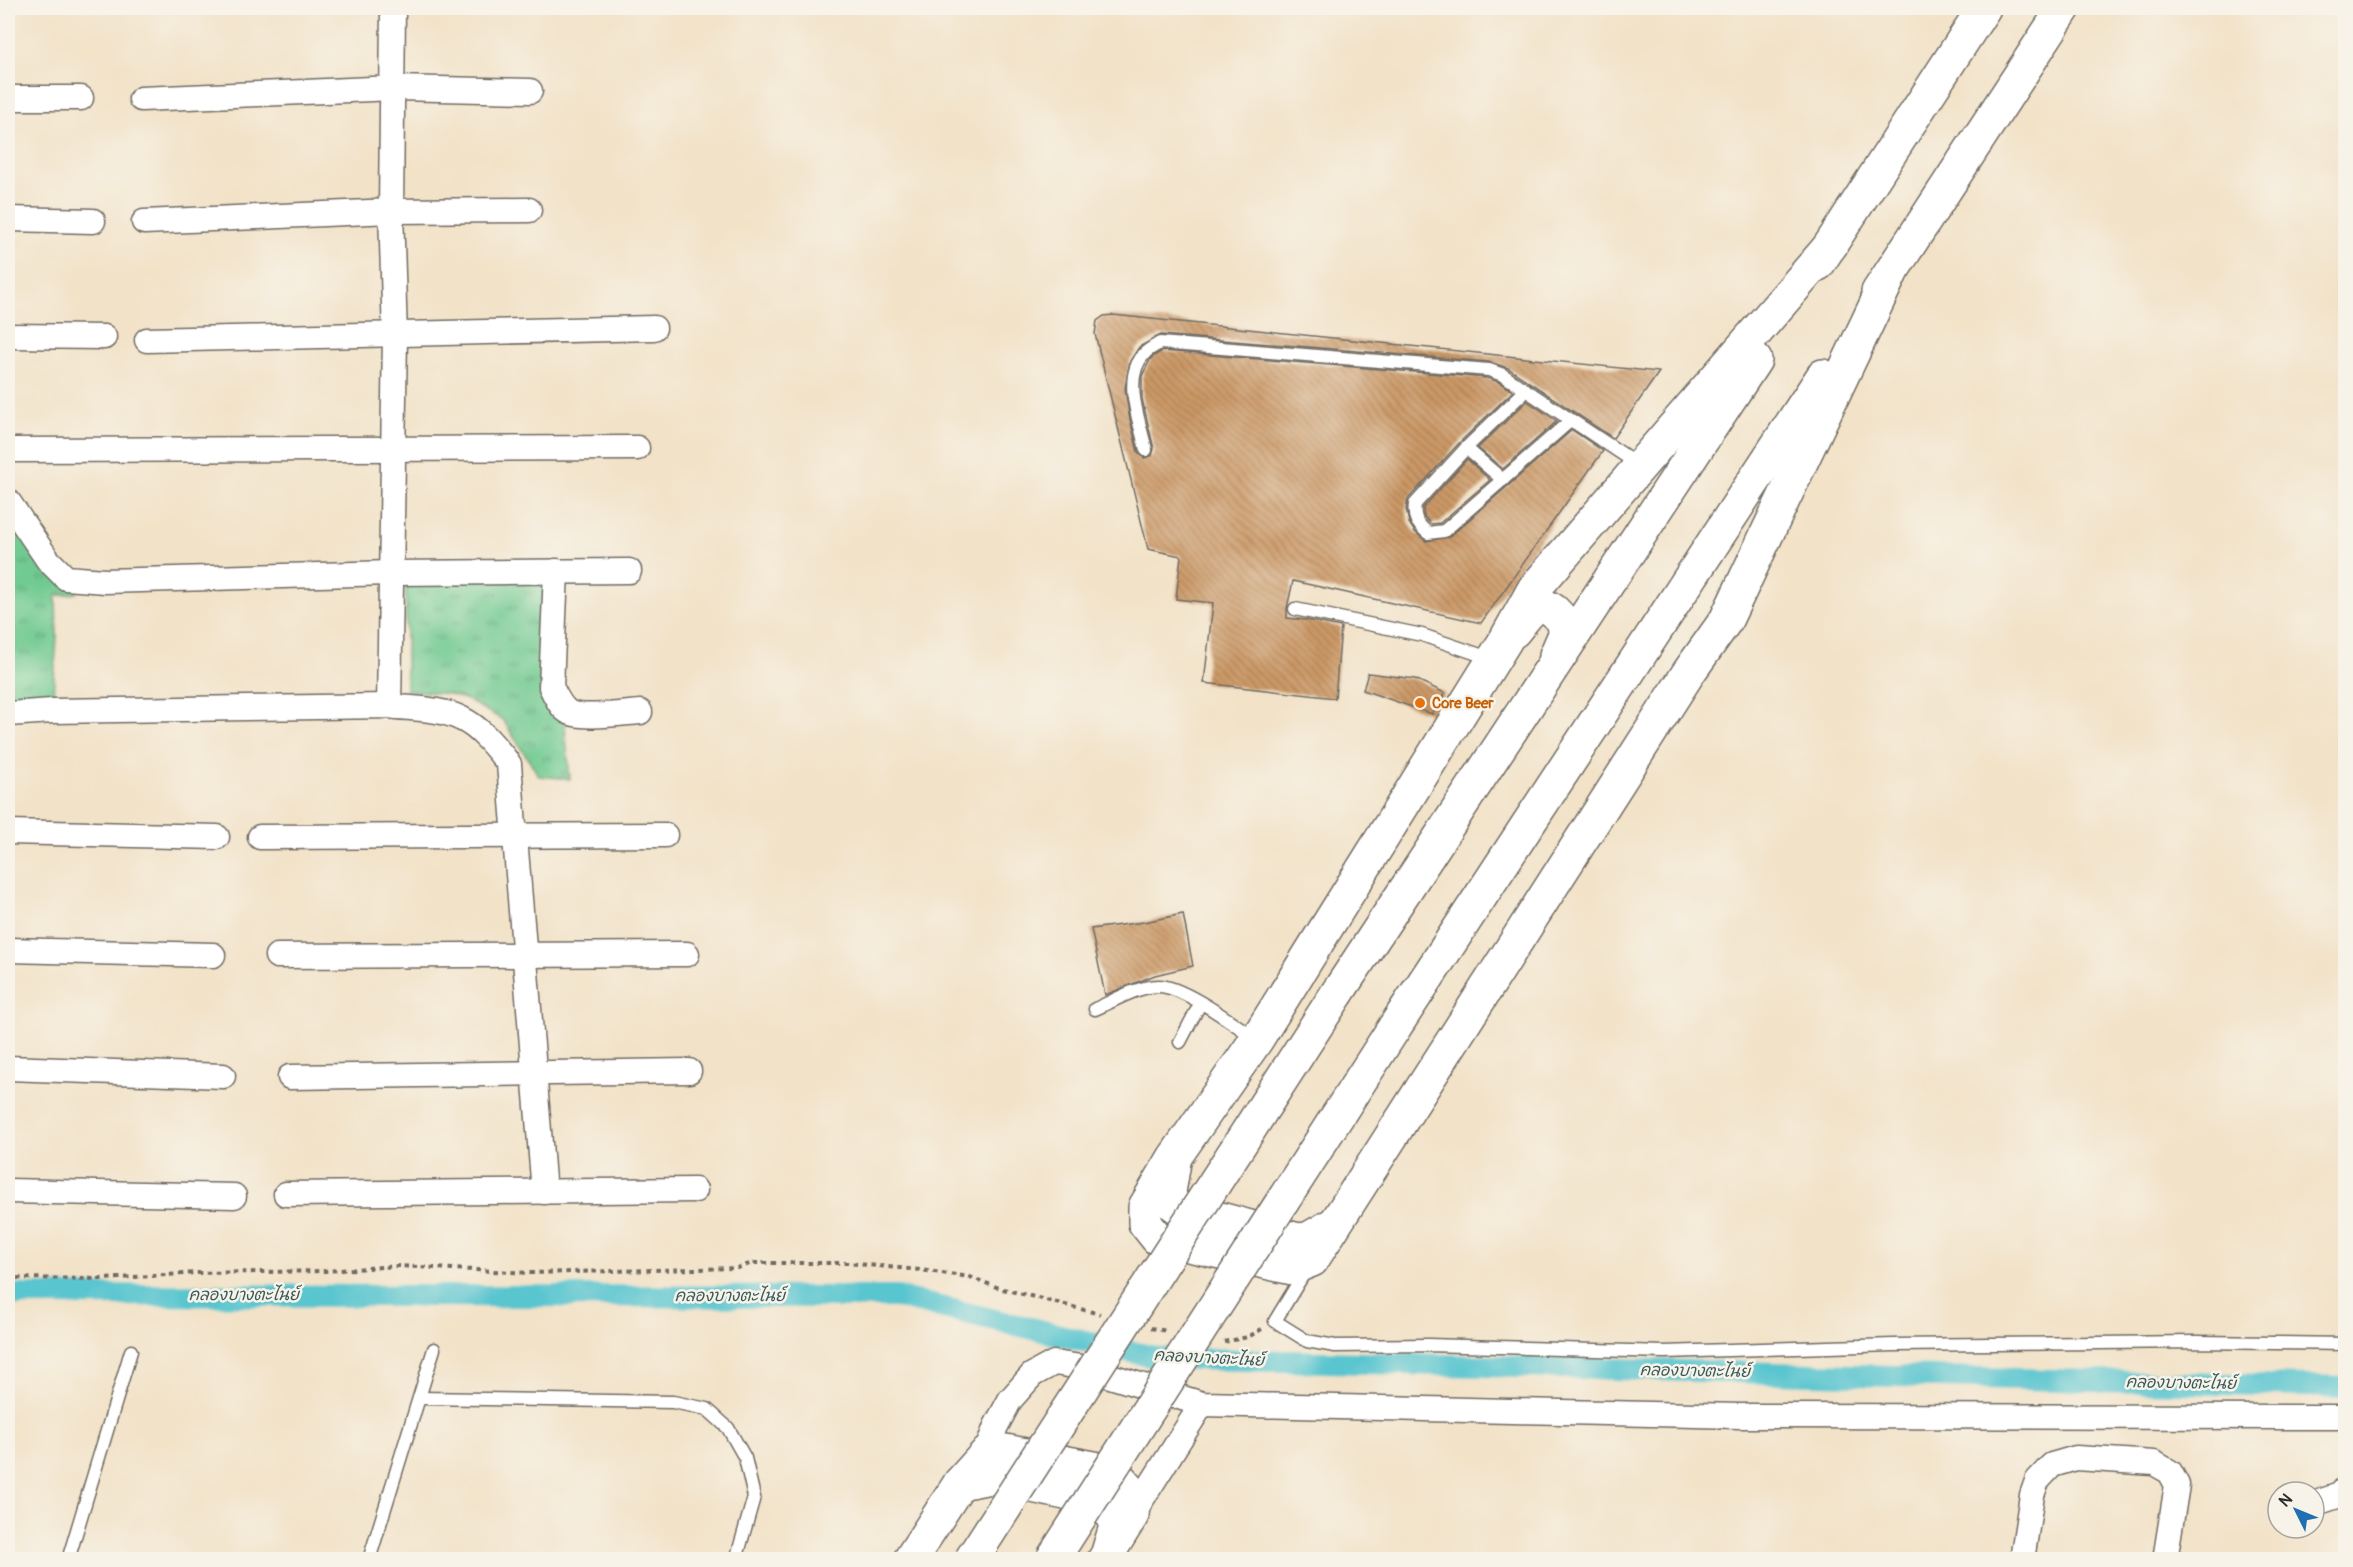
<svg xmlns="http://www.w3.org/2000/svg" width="2353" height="1567" font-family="Pangolin,'Playpen Sans Thai',sans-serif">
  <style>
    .park { fill: url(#park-tufts); stroke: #4e7a5e; stroke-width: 1.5 }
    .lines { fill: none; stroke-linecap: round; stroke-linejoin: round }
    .canal { stroke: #58c5cf; stroke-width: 22 }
    .building { fill: url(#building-back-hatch) }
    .service-casing { stroke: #716b62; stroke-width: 15 }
    .minor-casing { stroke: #716b62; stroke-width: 27 }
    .primary-casing { stroke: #716b62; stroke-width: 36 }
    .path { stroke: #716b62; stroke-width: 4; stroke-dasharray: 4.5 4.5; stroke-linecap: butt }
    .service { stroke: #fff; stroke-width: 12 }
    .minor { stroke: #fff; stroke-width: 24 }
    .primary { stroke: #fff; stroke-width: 33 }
    .primary-bridge-casing { stroke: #716b62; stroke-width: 36; stroke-linecap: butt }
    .primary-bridge { stroke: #fff; stroke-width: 33 }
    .food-dot { fill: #e8710a; stroke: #f7f3e8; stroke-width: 2 }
    .labels { text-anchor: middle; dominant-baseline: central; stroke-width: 5; stroke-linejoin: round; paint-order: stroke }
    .food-label { font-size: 15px; font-weight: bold; fill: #c56008; stroke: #f7f3e8; text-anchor: start }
    .water-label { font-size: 16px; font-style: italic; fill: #38595c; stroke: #f7f3e8 }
  </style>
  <defs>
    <pattern id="park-tufts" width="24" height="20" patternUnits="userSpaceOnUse" patternTransform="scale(1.5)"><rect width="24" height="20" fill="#71ca91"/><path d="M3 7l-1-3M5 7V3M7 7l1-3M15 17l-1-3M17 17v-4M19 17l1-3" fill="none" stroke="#5da477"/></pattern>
    <pattern id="building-back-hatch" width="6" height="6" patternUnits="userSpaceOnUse" patternTransform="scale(1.5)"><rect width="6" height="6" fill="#c96"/><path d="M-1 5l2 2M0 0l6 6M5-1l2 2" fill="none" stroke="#a67d54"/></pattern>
  </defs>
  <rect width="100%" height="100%" fill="#f7f3e8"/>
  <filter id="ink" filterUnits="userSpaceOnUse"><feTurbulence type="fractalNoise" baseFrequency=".0167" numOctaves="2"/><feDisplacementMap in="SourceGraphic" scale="12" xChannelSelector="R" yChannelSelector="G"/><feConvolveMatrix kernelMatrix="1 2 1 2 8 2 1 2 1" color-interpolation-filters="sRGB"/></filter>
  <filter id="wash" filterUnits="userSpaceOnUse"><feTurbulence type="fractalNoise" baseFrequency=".008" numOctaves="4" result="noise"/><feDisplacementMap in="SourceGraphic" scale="24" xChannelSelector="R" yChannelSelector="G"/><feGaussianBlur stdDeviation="1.35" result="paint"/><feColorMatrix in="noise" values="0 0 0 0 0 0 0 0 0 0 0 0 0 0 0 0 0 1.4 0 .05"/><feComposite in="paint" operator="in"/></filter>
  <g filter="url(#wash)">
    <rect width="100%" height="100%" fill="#f2e2c8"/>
    <g class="park">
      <polygon points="8,496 77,593 56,596 57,636 52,710 8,710"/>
      <polygon points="406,578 551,580 570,779 539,776 503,720 467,700 448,694 406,690"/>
    </g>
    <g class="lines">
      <polyline class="canal" points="8,1295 897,1297 1158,1358 2346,1387"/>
    </g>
    <g id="blocks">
      <g class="building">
        <polygon points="1113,315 1659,372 1613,438 1508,368 1490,362 1161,335 1139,347 1130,361 1125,388 1129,415 1138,452 1144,458 1152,456 1154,449 1142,399 1142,376 1151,358 1162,351 1487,378 1499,382 1513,391 1460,442 1408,499 1406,509 1409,523 1415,532 1426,541 1449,537 1572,430 1603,451 1481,623 1293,581 1287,608 1287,618 1306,620 1341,627 1335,698 1204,683 1213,603 1176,599 1181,556 1148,549 1095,334 1097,321 1104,316"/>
        <polygon points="1527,401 1557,421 1503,469 1478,448"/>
        <polygon points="1467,459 1490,480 1440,523 1431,524 1424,517 1423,508"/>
        <polygon points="1368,673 1415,679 1445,693 1432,714 1363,690"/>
        <polygon points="1183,914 1193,966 1155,975 1105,995 1091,929 1144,922"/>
      </g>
    </g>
  </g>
  <g filter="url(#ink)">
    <use href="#blocks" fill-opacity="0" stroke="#716b62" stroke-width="1.5"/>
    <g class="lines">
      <g class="service-casing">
        <g id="service">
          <path d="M1526 390 1466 448 1415 504C1413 518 1417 524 1428 533L1444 531 1570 421"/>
          <polyline points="1466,448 1503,480"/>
          <path d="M1146 450C1140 421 1121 378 1145 353 1149 349 1155 346 1160 343L1489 370 1503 375 1639 465"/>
          <polyline points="1295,609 1422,635 1492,659"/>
          <path d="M1095 1009C1114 1001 1136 987 1157 986 1180 984 1234 1024 1255 1038"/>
          <polyline points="1180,1042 1200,1004"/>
          <polyline points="1306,1270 1275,1321 1307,1341 1335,1346 1428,1345 1664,1352 1894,1345 2197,1342 2346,1344"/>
          <polyline points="420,1398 673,1402 707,1409 728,1428 745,1458 754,1497 736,1560"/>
          <polyline points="68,1560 131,1351"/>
          <polyline points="369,1560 434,1349"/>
        </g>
      </g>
      <g class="minor-casing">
        <g id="minor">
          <polyline points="8,98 81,98"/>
          <polyline points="141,99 394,88 530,91"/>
          <polyline points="8,219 93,221"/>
          <polyline points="144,222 391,211 529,210"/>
          <polyline points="8,336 104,337"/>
          <polyline points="147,340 654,328"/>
          <polyline points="8,450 637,448"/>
          <polyline points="8,501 48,560 66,578 105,581 391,573 629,571"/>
          <path d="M556 571 551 687C555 695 560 706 567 711 579 720 624 713 640 712"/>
          <polyline points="389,706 395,336 391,211 393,8"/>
          <path d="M8 714 52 711 389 706C412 709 441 708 462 719 481 728 496 748 509 764L544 1192"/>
          <polyline points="8,832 217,837"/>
          <polyline points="260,837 665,835"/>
          <polyline points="8,950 213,955"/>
          <polyline points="277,956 687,954"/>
          <polyline points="8,1068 223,1076"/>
          <polyline points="290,1077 689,1071"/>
          <polyline points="8,1191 234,1196"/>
          <polyline points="286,1194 695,1190"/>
          <polyline points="985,1455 996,1426 1010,1400 1032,1375 1054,1363 1081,1367 1202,1404 1740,1416 2346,1417"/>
          <polyline points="2319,1502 2340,1495 2346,1488"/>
          <polyline points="1132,1515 1202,1404"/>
          <polyline points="2022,1560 2032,1495 2037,1481 2052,1465 2076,1458 2154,1463 2170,1472 2177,1485 2165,1560"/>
        </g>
      </g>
      <g class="primary-casing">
        <g id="primary">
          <polyline points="1831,245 1534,589 1505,641 1257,1039 1174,1158 1145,1207 1145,1223 1157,1238 1292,1268 1312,1260 1689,672 1726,620 1890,275"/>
          <polyline points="1818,264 1984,8"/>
          <polyline points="1878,292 2064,8"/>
          <path d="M1514 631C1520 624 1526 614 1533 609 1549 599 1564 619 1566 632L1556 655"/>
          <polyline points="1338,992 1755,360"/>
          <polyline points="1394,1028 1823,376"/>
          <polyline points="1174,1162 1169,1192 1171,1202 1179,1208 1298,1240 1308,1239 1334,1224"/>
          <polyline points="960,1483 990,1477 1079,1496 1111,1512 1117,1523 1109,1549"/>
          <polyline points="910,1560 960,1483 985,1455 1005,1451 1099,1469 1122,1481 1129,1489 1134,1498 1132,1515 1104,1560"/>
        </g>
      </g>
      <g class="path">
        <polyline points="8,1278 104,1279 197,1273 325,1271 397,1266 531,1273 737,1268 753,1263 847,1263 920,1270 970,1277 999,1288 1100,1314"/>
        <polyline points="1151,1328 1167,1331"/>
        <polyline points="1224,1342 1248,1337 1262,1329"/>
      </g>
      <use href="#service" class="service"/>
      <use href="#minor" class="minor"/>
      <use href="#primary" class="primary"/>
      <g class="primary-bridge-casing">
        <g id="primary-bridge">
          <polyline points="971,1560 1338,992"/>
          <polyline points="1052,1560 1394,1028"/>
        </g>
      </g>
      <use href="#primary-bridge" class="primary-bridge"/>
    </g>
  </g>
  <circle class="food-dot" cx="1420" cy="703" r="6"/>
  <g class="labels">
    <g class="food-label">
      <text x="1432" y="703">Core Beer</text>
    </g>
    <g class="water-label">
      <text x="244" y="1295">คลองบางตะไนย์</text>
      <text x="730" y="1296">คลองบางตะไนย์</text>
      <text transform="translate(1209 1358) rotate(3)">คลองบางตะไนย์</text>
      <text transform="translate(1695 1371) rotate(1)">คลองบางตะไนย์</text>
      <text transform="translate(2181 1383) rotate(1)">คลองบางตะไนย์</text>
    </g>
  </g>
  <rect width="2353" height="1567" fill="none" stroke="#f7f3e8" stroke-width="30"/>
  <g transform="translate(2296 1510) rotate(313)"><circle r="28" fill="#f7f3e8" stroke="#a5a39c" stroke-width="1.5"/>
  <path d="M0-4.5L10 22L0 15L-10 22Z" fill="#1f6fb2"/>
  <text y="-9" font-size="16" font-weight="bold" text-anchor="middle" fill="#2b2b2b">N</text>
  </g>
</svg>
